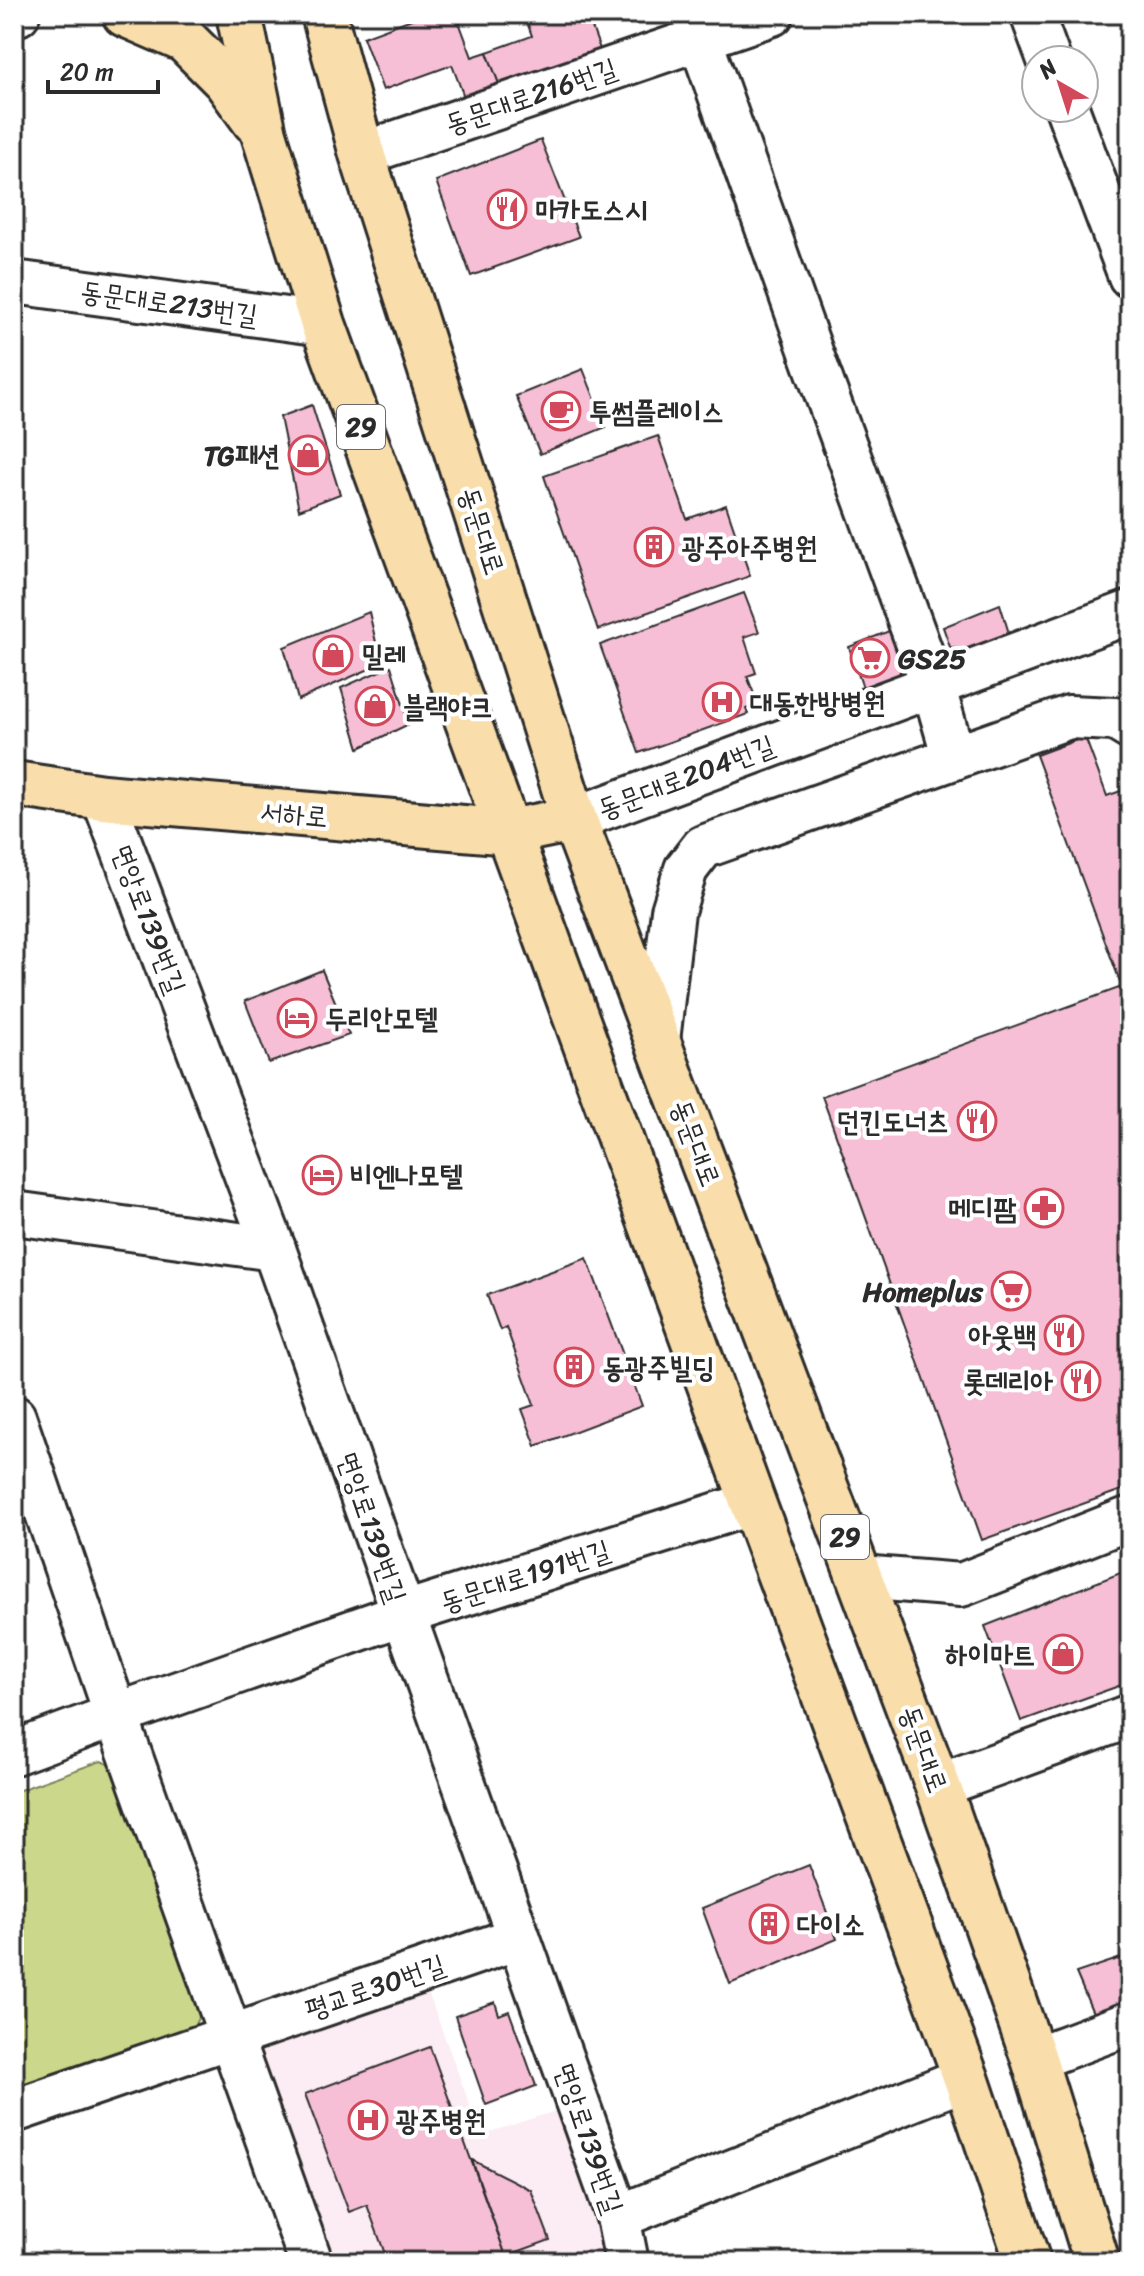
<svg xmlns="http://www.w3.org/2000/svg" width="1144" height="2276" font-family="Sriracha,'Poor Story',sans-serif">
  <style>
    .built { fill: #fcecf3 }
    .green { fill: #cbd78a; stroke: #7b815a; stroke-width: 2 }
    .building { fill: #f6bfd6; stroke: #2b2b2b; stroke-width: 2 }
    .lines { fill: none; stroke-linecap: round; stroke-linejoin: round }
    .minor-casing { stroke: #2b2b2b; stroke-width: 48 }
    .major-casing { stroke: #2b2b2b; stroke-width: 50 }
    .minor { stroke: #fff; stroke-width: 42 }
    .major { stroke: #f9deab; stroke-width: 44 }
    .labels { text-anchor: middle; dominant-baseline: central; stroke-width: 8; stroke-linejoin: round; paint-order: stroke }
    .shield { fill: #fff; stroke: #6b6b6b; stroke-width: 2 }
    .shield-label { font-size: 26px; font-weight: bold; fill: #2b2b2b }
    .street-label { font-size: 28px; fill: #2b2b2b; stroke: #fff }
    .poi-label { font-size: 28px; font-weight: bold; fill: #2b2b2b; stroke: #fff; text-anchor: start }
  </style>
  <rect width="100%" height="100%" fill="#fff"/>
  <filter id="ink" filterUnits="userSpaceOnUse"><feTurbulence type="fractalNoise" baseFrequency=".0125" numOctaves="2"/><feDisplacementMap in="SourceGraphic" scale="16" xChannelSelector="R" yChannelSelector="G"/><feConvolveMatrix kernelMatrix="1 2 1 2 8 2 1 2 1" color-interpolation-filters="sRGB"/></filter>
  <g filter="url(#ink)">
    <polygon class="built" points="420,1971 481,2135 577,2104 625,2251 603,2262 312,2262 232,2037"/>
    <polygon class="green" points="101,1761 120,1769 205,2007 193,2027 14,2090 14,1792"/>
    <g class="building">
      <polygon points="425,14 456,14 472,57 487,52 501,89 466,102 452,65 383,90 363,37"/>
      <polygon points="524,14 587,14 601,52 501,89 487,52 532,36"/>
      <polygon points="541,140 579,237 471,276 436,181"/>
      <polygon points="14,322 23,322 19,366 14,366"/>
      <polygon points="583,369 606,427 540,454 516,396"/>
      <polygon points="312,405 340,494 299,510 280,417"/>
      <polygon points="658,436 687,519 726,505 750,576 598,630 544,476"/>
      <polygon points="744,593 759,632 744,637 756,673 747,676 758,704 746,709 748,714 639,753 600,645"/>
      <polygon points="1000,604 1011,640 974,655 950,647 943,627"/>
      <polygon points="369,612 381,664 298,700 284,647"/>
      <polygon points="899,627 908,657 896,679 864,691 849,647"/>
      <polygon points="391,666 409,724 359,748 341,688"/>
      <polygon points="1085,737 1107,796 1126,789 1130,800 1130,1487 982,1540 822,1096 1122,987 1036,755"/>
      <polygon points="322,970 349,1035 269,1063 245,1001"/>
      <polygon points="587,1258 642,1406 536,1446 522,1409 534,1405 506,1327 500,1330 487,1295"/>
      <polygon points="1128,1570 1130,1577 1130,1682 1021,1721 985,1626"/>
      <polygon points="809,1865 837,1939 730,1984 702,1908"/>
      <polygon points="1130,1955 1130,2016 1099,2027 1076,1973"/>
      <polygon points="495,2002 499,2015 509,2011 536,2086 486,2105 455,2016"/>
      <polygon points="430,2047 506,2256 498,2262 388,2262 367,2205 349,2212 305,2094"/>
      <polygon points="472,2160 531,2190 550,2240 506,2256"/>
    </g>
    <g class="lines">
      <g class="minor-casing">
        <g id="minor">
          <polyline points="1032,14 1049,60"/>
          <polyline points="14,15 18,14"/>
          <polyline points="700,39 816,366 933,685 954,758"/>
          <polyline points="1067,108 1130,276"/>
          <polyline points="362,154 772,14"/>
          <polyline points="14,282 323,324"/>
          <polyline points="103,797 274,1249 618,2217 627,2262"/>
          <polyline points="574,819 1130,612"/>
          <polyline points="658,1041 673,911 686,869 703,847 1069,717 1115,719 1130,728"/>
          <polyline points="14,1213 274,1249"/>
          <polyline points="14,1417 116,1715 311,2262"/>
          <polyline points="860,1577 961,1585 1130,1518"/>
          <polyline points="14,1753 116,1715 402,1614 753,1503"/>
          <polyline points="938,1786 1130,1716"/>
          <polyline points="1034,2059 1130,2023"/>
          <polyline points="14,2111 518,1938"/>
          <polyline points="618,2217 966,2078"/>
        </g>
      </g>
      <g class="major-casing">
        <g id="major">
          <polyline points="125,14 185,40 226,81 255,121"/>
          <polyline points="239,14 264,134 323,324 753,1503 966,2078 1028,2262"/>
          <polyline points="324,14 362,154 574,819 938,1786 1034,2059 1097,2262"/>
          <polyline points="14,784 103,797 510,832 574,819"/>
        </g>
      </g>
      <use href="#minor" class="minor"/>
      <use href="#major" class="major"/>
    </g>
  </g>
  <defs>
    <g id="restaurant-ring" transform="scale(2)"><circle r="9.5" fill="#fff" stroke="#d1495b" stroke-width="1.5"/><path d="M-5-6h1v4h1v-4h1v4h1v-4h1v5L-1.5 .5V6h-2V.5L-5-1ZM5-6V6H3V1.5H1.5Q1.5-4 5-6Z" fill="#d1495b"/></g>
    <g id="cafe-ring" transform="scale(2)"><circle r="9.5" fill="#fff" stroke="#d1495b" stroke-width="1.5"/><path d="M-5.5-4.5H6V0H3Q3 3.5 0 3.5H-2.5Q-5.5 3.5-5.5 0ZM3-3.2v2h1.7v-2ZM-6 4.5H4V6H-6Z" fill="#d1495b"/></g>
    <g id="shop-ring" transform="scale(2)"><circle r="9.5" fill="#fff" stroke="#d1495b" stroke-width="1.5"/><path d="M-5-2.5h2.3a2.7 3.5 0 0 1 5.4 0H5L5.5 6h-11ZM-1.5-2.5h3a1.5 2.3 0 0 0-3 0Z" fill="#d1495b"/></g>
    <g id="building-ring" transform="scale(2)"><circle r="9.5" fill="#fff" stroke="#d1495b" stroke-width="1.5"/><path d="M-4-6H4V6H1V3H-1V6H-4ZM-2.5-4.3h1.7v1.8h-1.7ZM.8-4.3h1.7v1.8H.8ZM-2.5-1h1.7V.8h-1.7ZM.8-1h1.7V.8H.8Z" fill="#d1495b"/></g>
    <g id="supermarket-ring" transform="scale(2)"><circle r="9.5" fill="#fff" stroke="#d1495b" stroke-width="1.5"/><path d="M-6-5.5h2.5l.6 2H6L4.5 2H-2.5L-4.4-4H-6ZM-1.5 3.2a1.3 1.3 0 1 0 .1 0ZM3 3.2a1.3 1.3 0 1 0 .1 0Z" fill="#d1495b"/></g>
    <g id="hospital-ring" transform="scale(2)"><circle r="9.5" fill="#fff" stroke="#d1495b" stroke-width="1.5"/><path d="M-5-5h3v3.5h4V-5h3V5h-3V1.5h-4V5h-3Z" fill="#d1495b"/></g>
    <g id="hotel-ring" transform="scale(2)"><circle r="9.5" fill="#fff" stroke="#d1495b" stroke-width="1.5"/><path d="M-6-4.5h1.5V1H6V5H4.5V3h-9V5H-6ZM-4 0a1.8 1.8 0 1 1 3.6 0ZM.5 0V-2.5h3Q6-2.5 6 0Z" fill="#d1495b"/></g>
    <g id="pharmacy-ring" transform="scale(2)"><circle r="9.5" fill="#fff" stroke="#d1495b" stroke-width="1.5"/><path d="M-2-6h4v4h4v4h-4v4h-4v-4h-4v-4h4Z" fill="#d1495b"/></g>
  </defs>
  <g fill-rule="evenodd">
    <use href="#restaurant-ring" x="507" y="209"/>
    <use href="#cafe-ring" x="561" y="411"/>
    <use href="#shop-ring" x="308" y="455"/>
    <use href="#building-ring" x="654" y="547"/>
    <use href="#shop-ring" x="333" y="655"/>
    <use href="#supermarket-ring" x="870" y="658"/>
    <use href="#hospital-ring" x="722" y="702"/>
    <use href="#shop-ring" x="375" y="706"/>
    <use href="#hotel-ring" x="297" y="1018"/>
    <use href="#restaurant-ring" x="977" y="1121"/>
    <use href="#hotel-ring" x="322" y="1175"/>
    <use href="#pharmacy-ring" x="1044" y="1208"/>
    <use href="#supermarket-ring" x="1011" y="1291"/>
    <use href="#restaurant-ring" x="1064" y="1335"/>
    <use href="#building-ring" x="574" y="1367"/>
    <use href="#restaurant-ring" x="1081" y="1381"/>
    <use href="#shop-ring" x="1063" y="1654"/>
    <use href="#building-ring" x="769" y="1924"/>
    <use href="#hospital-ring" x="368" y="2120"/>
  </g>
  <g class="labels">
    <g class="shield">
      <rect x="337" y="405" width="48" height="44" rx="6"/>
      <rect x="821" y="1515" width="48" height="44" rx="6"/>
    </g>
    <g class="shield-label">
      <text x="361" y="427">29</text>
      <text x="845" y="1537">29</text>
    </g>
    <g class="street-label">
      <text transform="translate(531 96) rotate(-19)">동문대로216번길</text>
      <text transform="translate(169 303) rotate(8)">동문대로213번길</text>
      <text transform="translate(482 531) rotate(72)">동문대로</text>
      <text transform="translate(686 777) rotate(-21)">동문대로204번길</text>
      <text transform="translate(294 814) rotate(5)">서하로</text>
      <text transform="translate(149 919) rotate(69)">면앙로139번길</text>
      <text transform="translate(696 1143) rotate(69)">동문대로</text>
      <text transform="translate(372 1527) rotate(71)">면앙로139번길</text>
      <text transform="translate(525 1576) rotate(-18)">동문대로191번길</text>
      <text transform="translate(924 1749) rotate(70)">동문대로</text>
      <text transform="translate(375 1987) rotate(-19)">평교로30번길</text>
      <text transform="translate(589 2138) rotate(71)">면앙로139번길</text>
    </g>
    <g class="poi-label">
      <text x="535" y="209">마카도스시</text>
      <text x="589" y="411">투썸플레이스</text>
      <text x="280" y="455" text-anchor="end">TG패션</text>
      <text x="682" y="547">광주아주병원</text>
      <text x="361" y="655">밀레</text>
      <text x="898" y="658">GS25</text>
      <text x="750" y="702">대동한방병원</text>
      <text x="403" y="706">블랙야크</text>
      <text x="325" y="1018">두리안모텔</text>
      <text x="949" y="1121" text-anchor="end">던킨도너츠</text>
      <text x="350" y="1175">비엔나모텔</text>
      <text x="1016" y="1208" text-anchor="end">메디팜</text>
      <text x="983" y="1291" text-anchor="end">Homeplus</text>
      <text x="1036" y="1335" text-anchor="end">아웃백</text>
      <text x="602" y="1367">동광주빌딩</text>
      <text x="1053" y="1381" text-anchor="end">롯데리아</text>
      <text x="1035" y="1654" text-anchor="end">하이마트</text>
      <text x="797" y="1924">다이소</text>
      <text x="396" y="2120">광주병원</text>
    </g>
  </g>
  <rect width="1144" height="2276" fill="none" stroke="#fff" stroke-width="48"/>
  <rect x="24" y="24" width="1096" height="2228" fill="none" stroke="#2b2b2b" stroke-width="3" filter="url(#ink)"/>
  <g transform="translate(1060 84) rotate(321)"><circle r="38" fill="#ffffff" stroke="#aaaaaa" stroke-width="2"/>
  <path d="M0-6L14 30L0 20L-14 30Z" fill="#d1495b"/>
  <text y="-12" font-size="22" font-weight="bold" text-anchor="middle" fill="#2b2b2b">N</text>
  </g>
  <path d="M48 80v12h110v-12" fill="none" stroke="#2b2b2b" stroke-width="4"/>
  <text x="60" y="80" font-size="24" fill="#2b2b2b" stroke="#ffffff" stroke-width="6" paint-order="stroke">20 m</text>
</svg>
